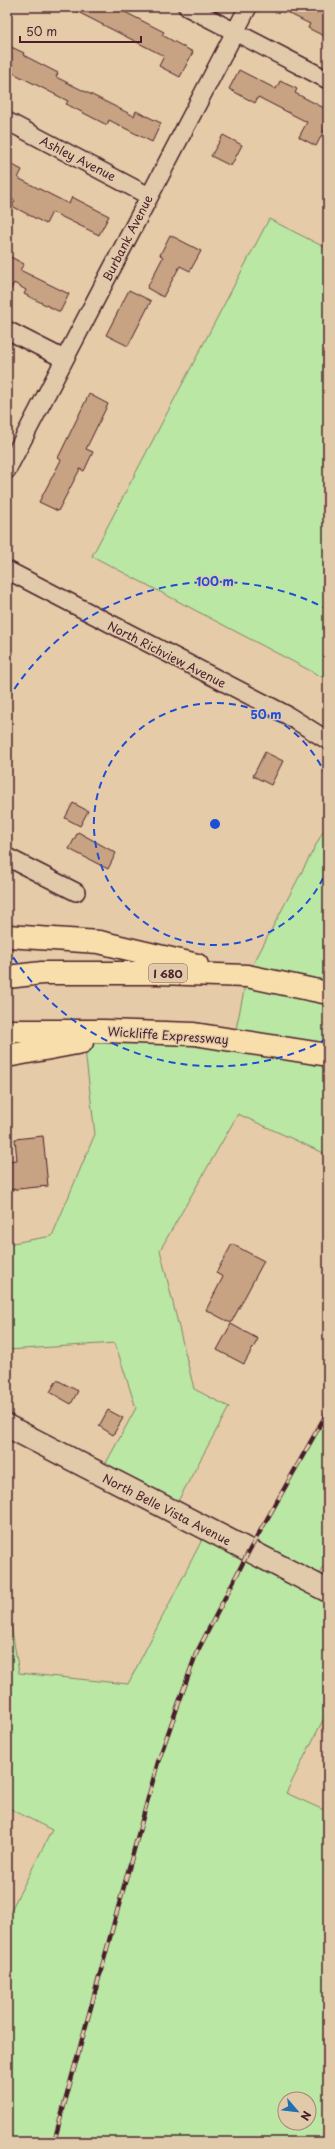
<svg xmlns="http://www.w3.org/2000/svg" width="335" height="2149" font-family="'Playpen Sans',sans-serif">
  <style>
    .green { fill: #bae7a4; stroke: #828368; fill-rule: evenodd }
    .building { fill: #c7a384; stroke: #4a1f2b }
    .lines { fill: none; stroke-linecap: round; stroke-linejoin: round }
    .street-casing { stroke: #4a1f2b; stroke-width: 20 }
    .secondary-casing { stroke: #4a1f2b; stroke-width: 25 }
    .highway-casing { stroke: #4a1f2b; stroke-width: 25 }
    .street { stroke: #e1caaa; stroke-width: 17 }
    .secondary { stroke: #e1caaa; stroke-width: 22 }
    .highway { stroke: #f8deab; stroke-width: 22 }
    .rail-casing { stroke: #4a1f2b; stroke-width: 4.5 }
    .rail { stroke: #e1caaa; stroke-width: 3; stroke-dasharray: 9; stroke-linecap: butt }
    .ring { fill: none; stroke: #1d4ed8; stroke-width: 2; stroke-dasharray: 7 5 }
    .labels { text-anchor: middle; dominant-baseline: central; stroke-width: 3; stroke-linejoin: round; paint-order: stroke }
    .shield { fill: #e1caaa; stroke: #775251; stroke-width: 1 }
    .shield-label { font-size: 11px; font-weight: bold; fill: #4a1f2b }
    .street-label { font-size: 12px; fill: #4a1f2b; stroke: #e1caaa }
    .centre { fill: #1d4ed8; stroke: #e1caaa; stroke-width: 2 }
    .ring-label { font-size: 12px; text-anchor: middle; font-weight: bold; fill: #1d4ed8; stroke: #e1caaa; stroke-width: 3; stroke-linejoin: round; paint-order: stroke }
  </style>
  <rect width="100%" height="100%" fill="#e5cba7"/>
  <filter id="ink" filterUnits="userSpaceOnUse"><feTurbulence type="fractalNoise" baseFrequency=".025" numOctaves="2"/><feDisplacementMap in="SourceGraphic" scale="8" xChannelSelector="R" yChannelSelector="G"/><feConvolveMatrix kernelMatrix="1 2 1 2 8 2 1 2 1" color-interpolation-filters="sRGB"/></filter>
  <g filter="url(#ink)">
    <g class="green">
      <polygon points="269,219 328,249 328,680 92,556"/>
      <polygon points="328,822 328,1155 238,1114 160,1250 194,1389 229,1407 172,1512 100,1474 136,1408 115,1343 7,1350 7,1244 52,1236 95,1134 84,1042 234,1039 247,976"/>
      <path d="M328 1411V1557L314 1584 328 1591V1710L286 1793 328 1812V2126L323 2142H7V1918L52 1830 7 1807V1600L19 1673 128 1684 207 1530 249 1550ZM285 2099H309V2123H285Z"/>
    </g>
    <g class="building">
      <polygon points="68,7 115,7 164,32 162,35 193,52 180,77 159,66 164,56"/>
      <polygon points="276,7 321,7 328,11 328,38 308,28 310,24"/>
      <polygon points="7,45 24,53 23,55 58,73 56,77 134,116 136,111 161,123 152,142 109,120 107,125 66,104 68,101 7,70"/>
      <polygon points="239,70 276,89 280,81 297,89 295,93 328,110 328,123 316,146 299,137 307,122 258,97 255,103 229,89"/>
      <polygon points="223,135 242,145 231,166 211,156"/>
      <polygon points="7,162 22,170 18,178 69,204 72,197 109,216 99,235 52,212 46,224 12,206 15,201 8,197 7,199"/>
      <polygon points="170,235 201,251 190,271 180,266 163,297 147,288 163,257 160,255"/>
      <polygon points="7,255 24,264 20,270 69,294 60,312 24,294 26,290 14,283 7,297"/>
      <polygon points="129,290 151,301 128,346 106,335"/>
      <polygon points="89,394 108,404 86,449 93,452 84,471 80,469 58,511 39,502 61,460 58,458"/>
      <polygon points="265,752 283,761 271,785 253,776"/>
      <polygon points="73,803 88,811 80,826 65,818"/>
      <polygon points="78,832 116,853 108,869 69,849"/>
      <polygon points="43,1136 48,1186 7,1190 7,1161 17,1160 15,1139"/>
      <polygon points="232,1244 264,1261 231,1323 206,1310 223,1277 216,1273"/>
      <polygon points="231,1324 258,1339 244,1364 217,1350"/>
      <polygon points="57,1380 78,1391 71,1404 50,1392"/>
      <polygon points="108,1410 123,1418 113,1435 99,1426"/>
    </g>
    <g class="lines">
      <g class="street-casing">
        <g id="street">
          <polyline points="187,7 328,80"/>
          <polyline points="7,121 149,196"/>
          <polyline points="7,330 64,359"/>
          <polyline points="7,470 248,7"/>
          <polyline points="7,570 287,715 327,740"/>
          <polyline points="7,857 76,892"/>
        </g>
      </g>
      <g class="secondary-casing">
        <polyline id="secondary" points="7,1426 328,1591"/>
      </g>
      <g class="highway-casing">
        <g id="highway">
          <polyline points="7,936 99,942 197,965"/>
          <polyline points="7,977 42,973 158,973 247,976 328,993"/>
          <polyline points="7,1031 104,1031 194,1034 328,1055"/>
          <polyline points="7,1056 82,1042"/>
        </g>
      </g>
      <use href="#street" class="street"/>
      <use href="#secondary" class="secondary"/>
      <use href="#highway" class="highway"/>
      <g class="rail-casing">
        <polyline id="rail" points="54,2142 158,1762 196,1654 249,1551 328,1411"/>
      </g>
      <use href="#rail" class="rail"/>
    </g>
  </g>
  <g class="ring">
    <path d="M328 867A121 121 0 1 1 328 781"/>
    <path d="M327 1039A242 242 0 0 1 8 949M8 699A242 242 0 0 1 327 609"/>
  </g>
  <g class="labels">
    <rect class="shield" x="149" y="964" width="38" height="18" rx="3"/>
    <g class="shield-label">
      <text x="168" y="973">I 680</text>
    </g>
    <g class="street-label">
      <text transform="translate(78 158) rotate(27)">Ashley Avenue</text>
      <text transform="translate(127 238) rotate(-63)">Burbank Avenue</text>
      <text transform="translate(167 654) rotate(27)">North Richview Avenue</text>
      <text transform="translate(168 1035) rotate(4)">Wickliffe Expressway</text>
      <text transform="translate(167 1509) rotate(27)">North Belle Vista Avenue</text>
    </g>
  </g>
  <circle cx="215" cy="824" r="6" class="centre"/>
  <g class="ring-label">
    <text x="215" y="586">100 m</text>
    <text x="266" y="719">50 m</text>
  </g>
  <rect width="335" height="2149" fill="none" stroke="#e1caaa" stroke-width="24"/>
  <rect x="12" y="12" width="311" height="2125" fill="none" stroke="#4a1f2b" stroke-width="1.5" filter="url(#ink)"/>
  <g transform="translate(297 2111) rotate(118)"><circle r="19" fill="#e1caaa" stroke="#a58677"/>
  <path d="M0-3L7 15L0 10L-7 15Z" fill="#1f6fb2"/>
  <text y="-6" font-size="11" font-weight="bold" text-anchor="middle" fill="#4a1f2b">N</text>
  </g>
  <path d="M20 36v6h121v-6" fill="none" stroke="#4a1f2b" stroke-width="2"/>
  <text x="26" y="36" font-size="12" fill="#4a1f2b" stroke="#e1caaa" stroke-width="3" paint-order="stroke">50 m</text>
</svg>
